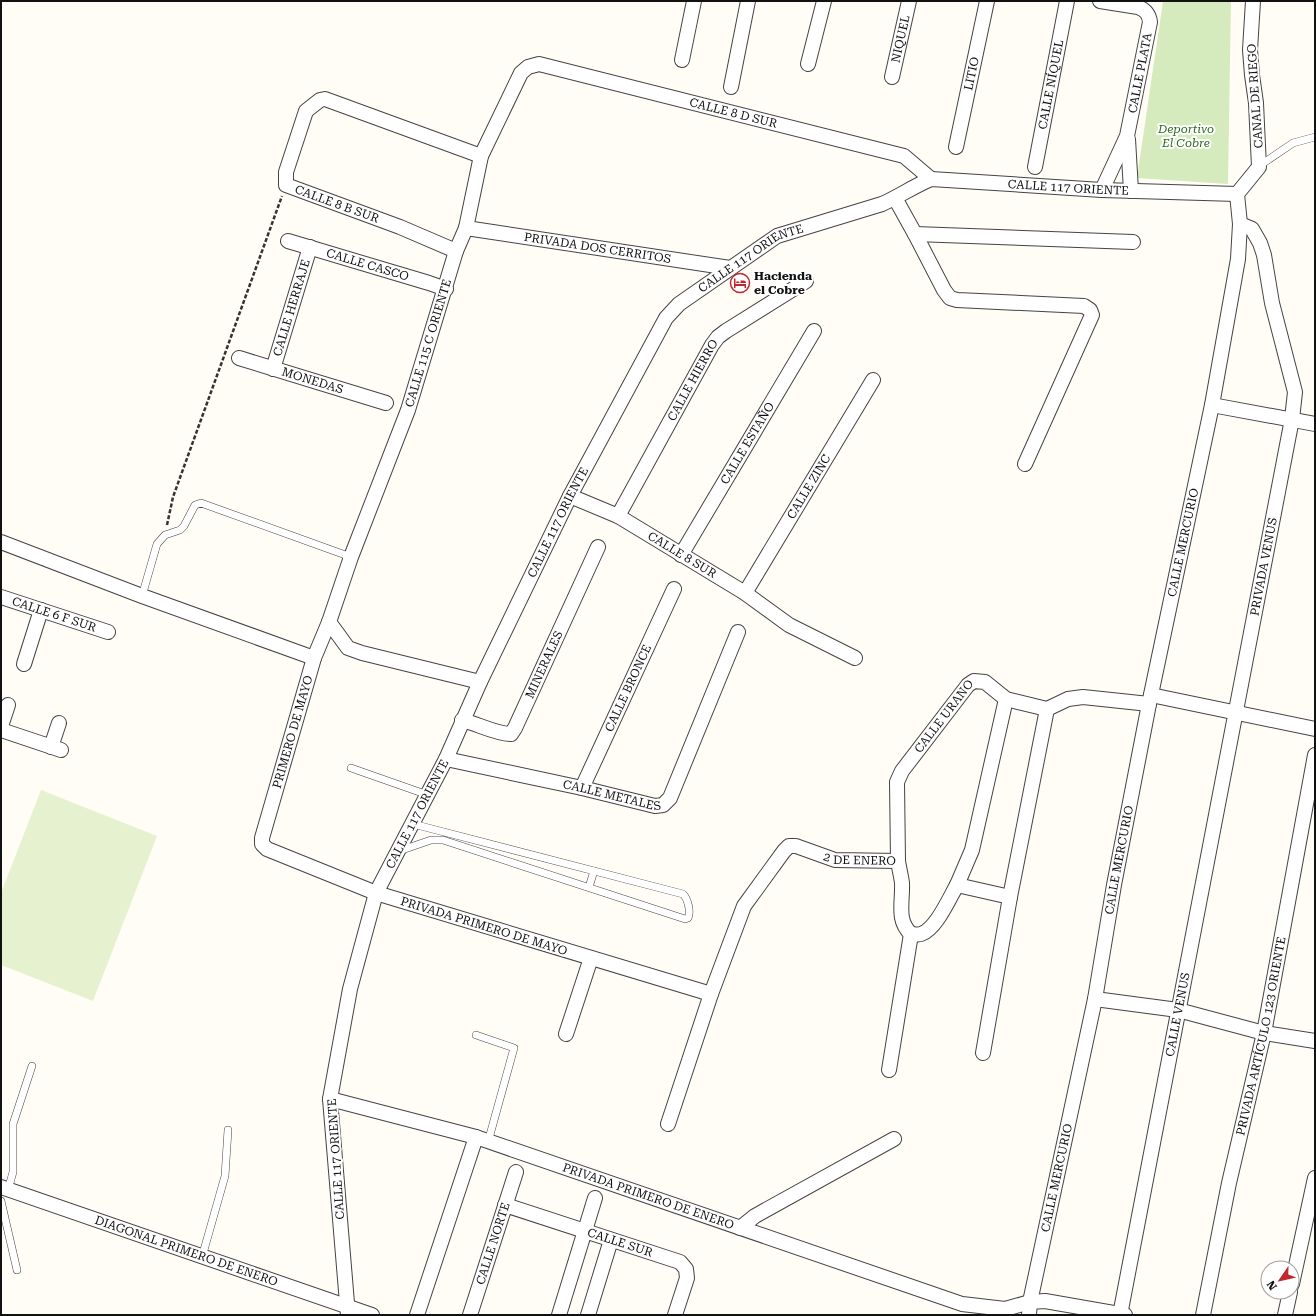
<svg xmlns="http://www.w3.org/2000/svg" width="1316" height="1316" font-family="'Roboto Serif',serif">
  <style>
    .green { fill: #d5ebbd }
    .pitch { fill: #e6f2cf }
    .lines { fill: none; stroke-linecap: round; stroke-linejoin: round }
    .lane-casing { stroke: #444; stroke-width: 8 }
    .street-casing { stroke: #444; stroke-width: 16 }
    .path { stroke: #333; stroke-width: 2.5; stroke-dasharray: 4 2; stroke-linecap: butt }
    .lane { stroke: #fff; stroke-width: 7 }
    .street { stroke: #fff; stroke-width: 14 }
    .labels { text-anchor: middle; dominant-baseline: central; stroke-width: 4; stroke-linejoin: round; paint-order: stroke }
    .street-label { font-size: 12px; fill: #111; stroke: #fff }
    .park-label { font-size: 12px; font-style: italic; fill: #2f6b1f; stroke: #fff }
    .poi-label { font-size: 12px; font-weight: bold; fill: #111; stroke: #fff; text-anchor: start }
  </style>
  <rect width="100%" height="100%" fill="#fffdf5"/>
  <polygon class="green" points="1163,1 1231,1 1228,184 1137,178"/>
  <polygon class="pitch" points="41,790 157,836 93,1001 1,965 1,893"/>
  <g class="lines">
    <g class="lane-casing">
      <g id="lane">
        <polyline points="1259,166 1293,143 1315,137"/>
        <polyline points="142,596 157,544 165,535 180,530 184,526 195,505 201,503 351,557"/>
        <polyline points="351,768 428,795"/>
        <path d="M399 851 431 840H443L685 919 688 918C691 912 688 899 683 894L413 824"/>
        <polyline points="589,887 594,871"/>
        <polyline points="476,1035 514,1048 488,1142"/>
        <polyline points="8,1190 13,1172 13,1124 32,1066"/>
        <polyline points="1,1201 17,1270"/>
        <polyline points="202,1257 225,1176 228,1130"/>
      </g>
    </g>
    <g class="street-casing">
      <g id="street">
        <path d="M1100 1 1138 7C1146 10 1149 14 1150 22L1127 136 1102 190"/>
        <polyline points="682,60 694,1"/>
        <polyline points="808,64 824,1"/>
        <path id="s1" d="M892 77 909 1"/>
        <polyline points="731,87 748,1"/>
        <polyline points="1128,139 1131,191"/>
        <path id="s2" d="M956 147 987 1"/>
        <path id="s3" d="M1035 167 1067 1"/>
        <polyline points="895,198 915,234 944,290 950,298 957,300 1084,306 1090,310 1092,315 1025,464"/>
        <path id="s4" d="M466 228 730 268"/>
        <polyline points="915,234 1133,242"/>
        <path id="s5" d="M288 241 429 283 446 289"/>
        <polyline points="456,251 400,227 286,185 286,172 306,111 320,100 325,99 481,156"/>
        <path id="s6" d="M239 358 386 403"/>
        <path id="s7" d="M273 369 310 247"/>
        <polyline points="1212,405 1315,424"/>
        <path id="s8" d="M570 496 618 516 745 593 789 625 855 658"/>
        <path id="s9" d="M618 516 712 345 718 337 726 331 806 281"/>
        <polyline points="1,542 142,596 314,658"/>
        <path id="s10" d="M681 555 814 331"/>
        <path id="s11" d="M745 593 873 380"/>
        <path id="s12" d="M1 597 108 632"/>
        <polyline points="329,622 348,648 362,653 480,682"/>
        <polyline points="24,664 41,610"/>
        <polyline points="1151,695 1315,729"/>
        <path id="s13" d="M462 720C478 724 496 734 511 734L515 728 598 547"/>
        <polyline points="1,726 8,705"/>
        <polyline points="1,730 61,750"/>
        <polyline points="51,747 59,723"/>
        <path id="s14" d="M446 759 582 788 655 806 663 805 670 798 738 632"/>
        <path id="s15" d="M582 788 674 589"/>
        <path id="s16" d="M898 861 897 782 902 771 968 685 974 681 985 682 1006 699 1047 709 1068 699 1083 697 1149 704"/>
        <polyline points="957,885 972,850 1006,699"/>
        <path id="s17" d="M711 994 376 893 267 849 262 844V838L314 658 329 622 351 557 408 410 456 251 466 228 481 156 521 73 528 67 539 64 904 156 931 179"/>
        <polyline points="1095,999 1178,1010 1264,1033 1315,1041"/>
        <polyline points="566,1034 591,958"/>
        <polyline points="983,1053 1010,897 1047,709"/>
        <polyline points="889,1070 911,934"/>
        <path id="s18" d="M330 1099 476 1137 962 1304 1005 1309 1030 1302 1045 1301 1125 1315"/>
        <path id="s19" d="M668 1124 711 994 744 906 784 851 789 846H796L835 860 898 861C899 868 901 875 902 883 903 902 896 920 911 934 914 934 918 935 921 934 936 929 949 899 957 885L1010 897"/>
        <path id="s20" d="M1 1187 372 1315"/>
        <path id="s21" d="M505 1205 680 1262 686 1269 687 1278 675 1315"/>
        <polyline points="740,1228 755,1216 894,1139"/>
        <polyline points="1292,1284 1315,1178"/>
        <path id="s22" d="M348 1315 330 1099 350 989 376 893 446 759 480 682 570 496 666 318 679 304 777 236 882 204C898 197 914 186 931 179L1102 190 1237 194"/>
        <polyline points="417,1315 476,1137"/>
        <path id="s23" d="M470 1315 516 1172"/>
        <polyline points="559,1315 595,1198"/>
        <polyline points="588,1315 611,1240"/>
        <path id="s24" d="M1029 1315 1030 1302 1095 999 1114 885 1149 704 1212 405 1238 259 1240 224 1237 194 1259 167 1256 103 1252 75 1250 50 1253 1"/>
        <path id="s25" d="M1120 1315 1292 419 1295 392 1272 303 1264 255 1260 243 1252 229 1240 224"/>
        <path id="s26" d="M1203 1315 1229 1183 1264 1033 1315 755"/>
        <polyline points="1285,1315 1290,1292"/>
      </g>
    </g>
    <polyline class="path" points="167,525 173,497 282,196"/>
    <use href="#lane" class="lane"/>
    <use href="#street" class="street"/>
  </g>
  <defs>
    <g id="hotel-ring" transform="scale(1)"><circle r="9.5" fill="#fff" stroke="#c4262e" stroke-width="1.5"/><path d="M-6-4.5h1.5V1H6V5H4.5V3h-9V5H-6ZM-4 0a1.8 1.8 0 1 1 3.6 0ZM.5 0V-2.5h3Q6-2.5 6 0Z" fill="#c4262e"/></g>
  </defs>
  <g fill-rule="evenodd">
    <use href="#hotel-ring" x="740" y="283"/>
  </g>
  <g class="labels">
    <g class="street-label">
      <text stroke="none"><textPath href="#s1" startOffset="39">NIQUEL</textPath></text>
      <text transform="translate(1140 73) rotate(-79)">CALLE PLATA</text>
      <text stroke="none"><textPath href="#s2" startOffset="75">LITIO</textPath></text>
      <text stroke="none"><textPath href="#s3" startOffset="84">CALLE NÍQUEL</textPath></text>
      <text transform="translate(1255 96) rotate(-94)">CANAL DE RIEGO</text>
      <text stroke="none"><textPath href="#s17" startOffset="1511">CALLE 8 D SUR</textPath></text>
      <text stroke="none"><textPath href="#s22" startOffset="1513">CALLE 117 ORIENTE</textPath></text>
      <text transform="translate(337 204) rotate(20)">CALLE 8 B SUR</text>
      <text stroke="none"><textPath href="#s4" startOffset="133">PRIVADA DOS CERRITOS</textPath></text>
      <text stroke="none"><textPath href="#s22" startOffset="1177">CALLE 117 ORIENTE</textPath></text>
      <text stroke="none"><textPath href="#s5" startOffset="83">CALLE CASCO</textPath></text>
      <text stroke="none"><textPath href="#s7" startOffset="64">CALLE HERRAJE</textPath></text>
      <text stroke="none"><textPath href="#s17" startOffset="1003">CALLE 115 C ORIENTE</textPath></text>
      <text stroke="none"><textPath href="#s6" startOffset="77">MONEDAS</textPath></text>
      <text stroke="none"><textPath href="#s9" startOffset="155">CALLE HIERRO</textPath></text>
      <text stroke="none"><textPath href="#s10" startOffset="130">CALLE ESTAÑO</textPath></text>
      <text stroke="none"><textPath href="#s11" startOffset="124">CALLE ZINC</textPath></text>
      <text stroke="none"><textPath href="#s22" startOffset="841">CALLE 117 ORIENTE</textPath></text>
      <text stroke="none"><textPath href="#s24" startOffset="788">CALLE MERCURIO</textPath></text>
      <text stroke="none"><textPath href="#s8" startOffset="127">CALLE 8 SUR</textPath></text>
      <text stroke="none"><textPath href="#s25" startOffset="762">PRIVADA VENUS</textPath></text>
      <text stroke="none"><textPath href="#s12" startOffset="56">CALLE 6 F SUR</textPath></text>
      <text stroke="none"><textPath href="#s13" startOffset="128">MINERALES</textPath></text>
      <text stroke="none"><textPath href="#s15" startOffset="110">CALLE BRONCE</textPath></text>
      <text stroke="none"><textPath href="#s16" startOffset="160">CALLE URANO</textPath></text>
      <text stroke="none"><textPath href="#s17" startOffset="591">PRIMERO DE MAYO</textPath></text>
      <text stroke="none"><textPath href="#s14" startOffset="170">CALLE METALES</textPath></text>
      <text stroke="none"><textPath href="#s22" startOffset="517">CALLE 117 ORIENTE</textPath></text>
      <text stroke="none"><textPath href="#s19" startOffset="379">2 DE ENERO</textPath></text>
      <text stroke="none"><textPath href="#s24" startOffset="464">CALLE MERCURIO</textPath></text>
      <text transform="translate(484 926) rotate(17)">PRIVADA PRIMERO DE MAYO</text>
      <text stroke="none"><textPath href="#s25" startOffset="306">CALLE VENUS</textPath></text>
      <text stroke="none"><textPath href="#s26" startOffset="285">PRIVADA ARTÍCULO 123 ORIENTE</textPath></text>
      <text transform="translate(336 1159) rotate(-94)">CALLE 117 ORIENTE</text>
      <text stroke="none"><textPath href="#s24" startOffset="140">CALLE MERCURIO</textPath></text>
      <text stroke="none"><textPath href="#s18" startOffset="333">PRIVADA PRIMERO DE ENERO</textPath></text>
      <text stroke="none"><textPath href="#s23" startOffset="75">CALLE NORTE</textPath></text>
      <text stroke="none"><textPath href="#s21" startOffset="121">CALLE SUR</textPath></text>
      <text stroke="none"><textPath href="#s20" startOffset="196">DIAGONAL PRIMERO DE ENERO</textPath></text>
    </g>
    <g class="park-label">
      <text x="1186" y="129">Deportivo<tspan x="1186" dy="14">El Cobre</tspan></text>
    </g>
    <g class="poi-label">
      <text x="754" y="276">Hacienda<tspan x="754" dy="14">el Cobre</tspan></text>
    </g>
  </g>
  <rect width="1316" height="1316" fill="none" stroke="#111111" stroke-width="4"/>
  <g transform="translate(1280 1280) rotate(236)"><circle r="19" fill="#ffffff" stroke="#a0a0a0"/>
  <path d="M0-3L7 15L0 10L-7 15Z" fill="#c4262e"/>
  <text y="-6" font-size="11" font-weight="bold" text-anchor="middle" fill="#111111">N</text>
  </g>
</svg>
